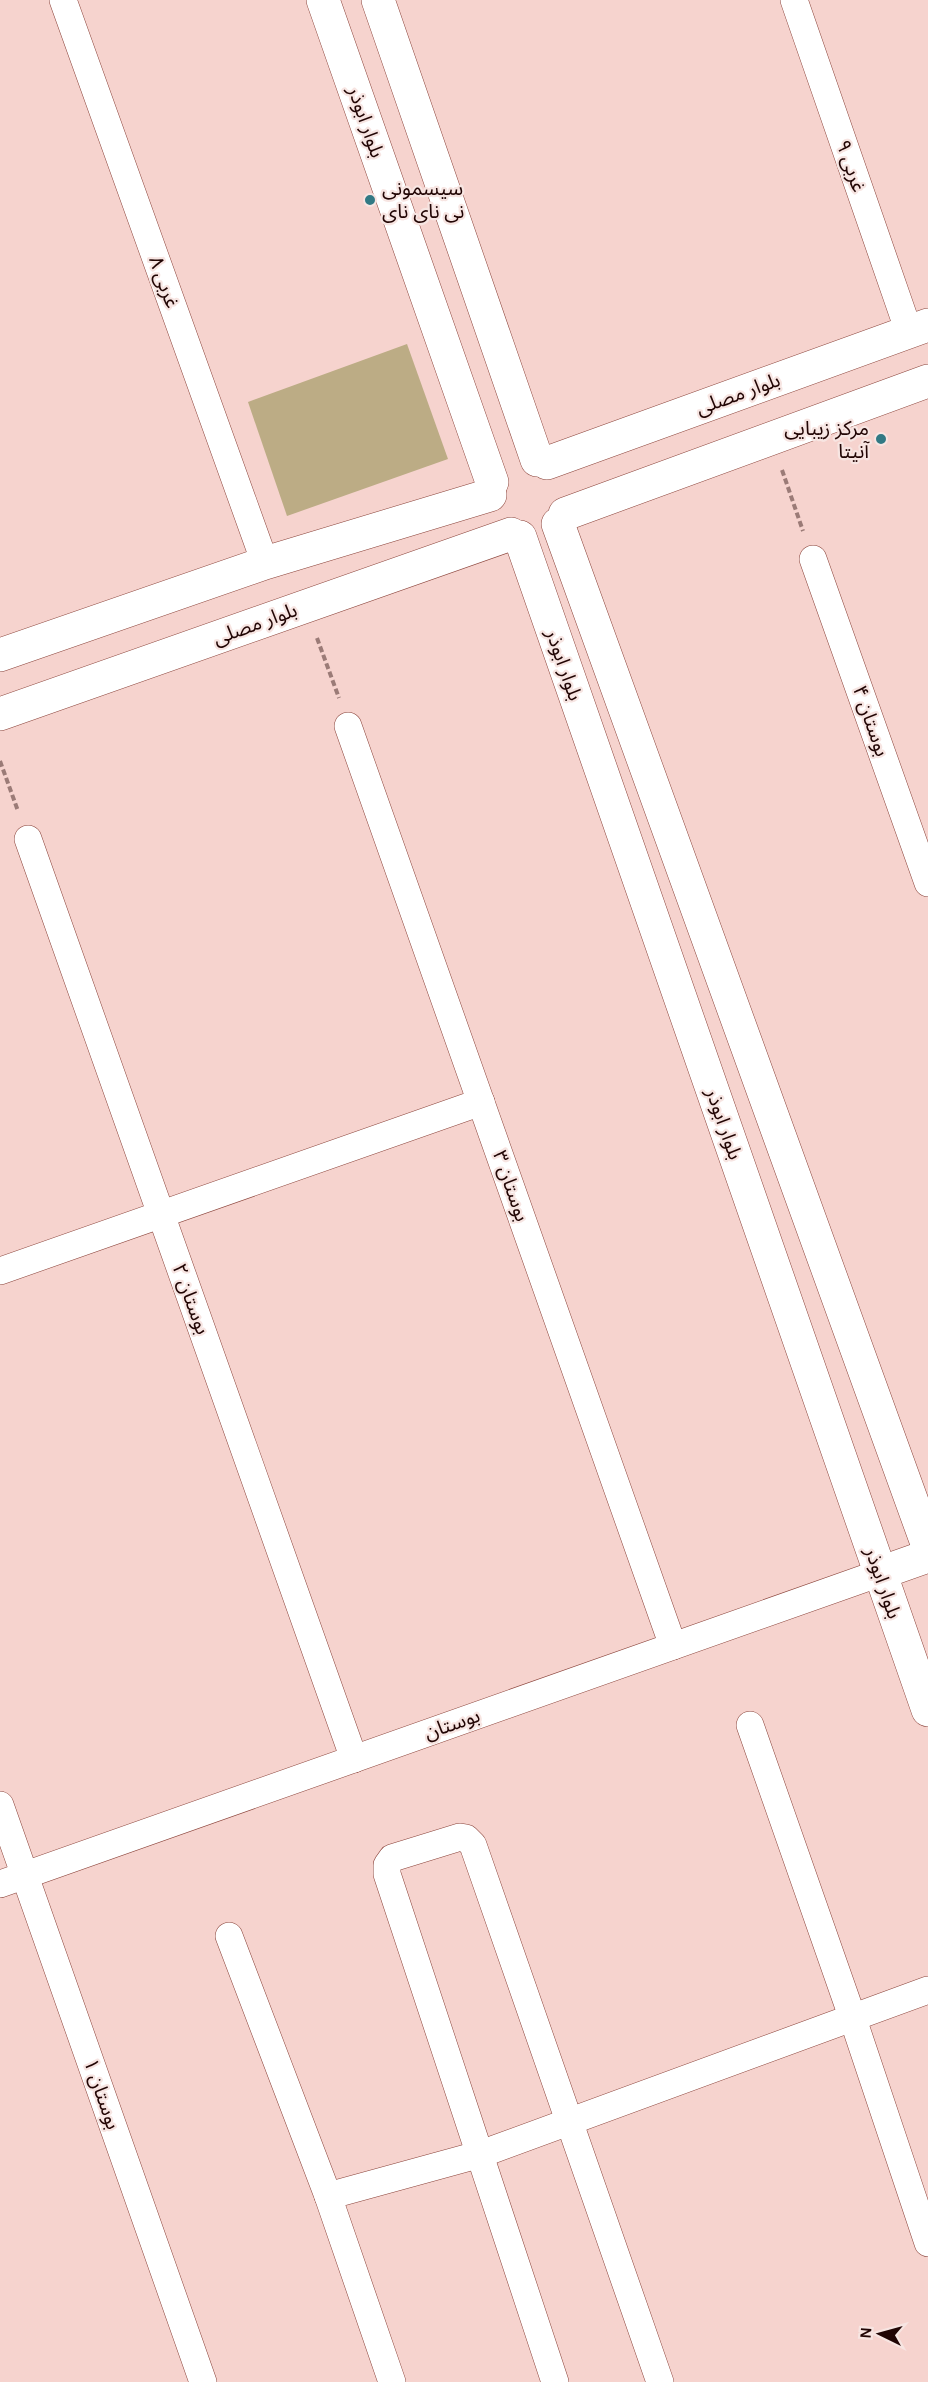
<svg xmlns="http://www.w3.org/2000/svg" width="928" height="2382" font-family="Karla,'Noto Sans Arabic',sans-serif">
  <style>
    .green { fill: #bcac85 }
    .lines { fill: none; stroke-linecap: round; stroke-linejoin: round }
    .street-casing { stroke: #8b443b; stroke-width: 28 }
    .secondary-casing { stroke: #8b443b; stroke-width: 34 }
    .path { stroke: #9b7b77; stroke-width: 4; stroke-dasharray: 6 3; stroke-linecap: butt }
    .street { stroke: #fff; stroke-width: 27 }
    .secondary { stroke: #fff; stroke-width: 33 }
    .poi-dot { fill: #327984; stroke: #f7e5e2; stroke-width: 2 }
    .labels { text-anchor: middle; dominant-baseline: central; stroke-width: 4.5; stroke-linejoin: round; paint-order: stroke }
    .street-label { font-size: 20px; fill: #210504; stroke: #f7e5e2 }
    .poi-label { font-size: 20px; fill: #210504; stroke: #f7e5e2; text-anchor: start }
  </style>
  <rect width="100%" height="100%" fill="#f6d3ce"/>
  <polygon class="green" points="407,344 448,459 287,516 248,402"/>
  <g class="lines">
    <g class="street-casing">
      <g id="street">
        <polyline points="63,0 265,563"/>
        <polyline points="794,0 909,332"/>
        <polyline points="813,559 928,883"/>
        <polyline points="348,726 673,1646"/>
        <polyline points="28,839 354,1759"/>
        <polyline points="0,1271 481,1102"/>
        <polyline points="750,1725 853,2019 928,2243"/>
        <polyline points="0,1805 203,2382"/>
        <polyline points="0,1884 880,1573"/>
        <polyline points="229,1936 328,2196 392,2382"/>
        <polyline points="328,2196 481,2154 928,1990"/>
        <polyline points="555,2382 387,1874 387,1865 392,1858 460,1837 466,1838 473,1845 660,2382"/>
      </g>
    </g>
    <g class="secondary-casing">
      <g id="secondary">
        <polyline points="323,0 492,482"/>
        <polyline points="378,0 537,460"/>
        <polyline points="547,463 928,325"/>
        <polyline points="565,514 928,381"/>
        <polyline points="558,524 928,1546"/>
        <polyline points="520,537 928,1710"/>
        <polyline points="0,655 265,563 490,495"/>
        <polyline points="0,714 511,534"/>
        <polyline points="880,1573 928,1556"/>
      </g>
    </g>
    <g class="path">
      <polyline points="782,470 803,531"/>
      <polyline points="317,638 339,698"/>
      <polyline points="0,761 18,811"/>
    </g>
    <use href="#street" class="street"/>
    <use href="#secondary" class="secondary"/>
  </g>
  <g class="poi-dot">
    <circle cx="370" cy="200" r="6"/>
    <circle cx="881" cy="439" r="6"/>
  </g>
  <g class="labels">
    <g class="street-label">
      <text transform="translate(366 122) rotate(71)">بلوار ابوذر</text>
      <text transform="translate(851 166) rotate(71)">۹ غربی</text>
      <text transform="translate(164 282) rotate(70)">۸ غربی</text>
      <text transform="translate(738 394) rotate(-20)">بلوار مصلی</text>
      <text transform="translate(255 624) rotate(-20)">بلوار مصلی</text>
      <text transform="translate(564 665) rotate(71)">بلوار ابوذر</text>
      <text transform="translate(871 721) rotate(71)">بوستان ۴</text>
      <text transform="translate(724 1124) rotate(71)">بلوار ابوذر</text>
      <text transform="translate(511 1186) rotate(71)">بوستان ۳</text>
      <text transform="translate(191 1299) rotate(70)">بوستان ۲</text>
      <text transform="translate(883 1583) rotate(71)">بلوار ابوذر</text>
      <text transform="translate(452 1724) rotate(-19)">بوستان</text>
      <text transform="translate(102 2094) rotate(71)">بوستان ۱</text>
    </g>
    <g class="poi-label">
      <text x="382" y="188">سیسمونی<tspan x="382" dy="23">نی نای نای</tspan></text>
      <text x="869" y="428" text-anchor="end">مرکز زیبایی<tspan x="869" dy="23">آنیتا</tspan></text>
    </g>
  </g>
  <g transform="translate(880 2334) rotate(275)" stroke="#f7e5e2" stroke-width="4.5" paint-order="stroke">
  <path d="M0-4.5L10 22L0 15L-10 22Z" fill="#210504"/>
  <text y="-9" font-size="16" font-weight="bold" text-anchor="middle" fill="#210504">N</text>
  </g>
</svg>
